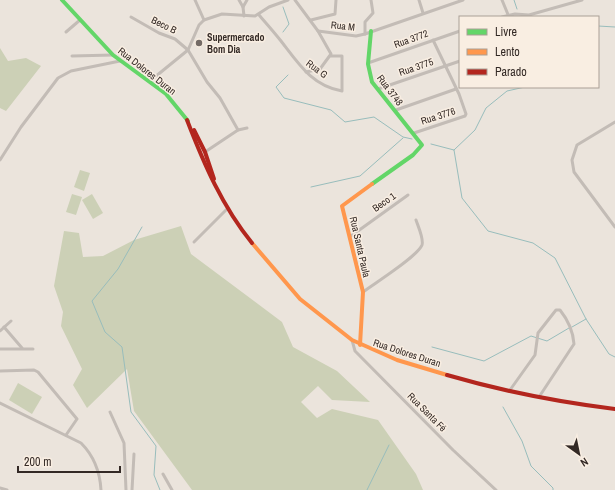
<svg xmlns="http://www.w3.org/2000/svg" width="615" height="490" font-family="'Archivo Narrow',sans-serif">
  <style>
    .green { fill: #ccd0b6 }
    .lines { fill: none; stroke-linecap: round; stroke-linejoin: round }
    .stream { stroke: #98bdbc; stroke-width: 1 }
    .street { stroke: #c3bcb6; stroke-width: 3 }
    .fast { stroke: #63d668; stroke-width: 4 }
    .slow { stroke: #ff974d; stroke-width: 4 }
    .jam { stroke: #b3261e; stroke-width: 4 }
    .poi-dot { fill: #736a65; stroke: #f9eee2; stroke-width: 1.5 }
    .labels { text-anchor: middle; dominant-baseline: central; stroke-width: 3; stroke-linejoin: round; paint-order: stroke }
    .street-label { font-size: 10px; fill: #332925; stroke: #f9eee2 }
    .poi-label { font-size: 10px; font-weight: bold; fill: #332925; stroke: #f9eee2; text-anchor: start }
  </style>
  <rect width="100%" height="100%" fill="#ebe4dc"/>
  <g class="green">
    <polygon points="0,48 8,61 26,58 41,66 6,111 0,108"/>
    <polygon points="80,170 90,173 84,191 74,187"/>
    <polygon points="72,194 82,197 76,215 66,212"/>
    <polygon points="92,194 103,213 93,219 82,200"/>
    <polygon points="181,226 191,254 282,322 293,347 337,371 370,402 332,400 318,386 301,402 317,418 332,409 378,420 416,474 423,490 192,490 134,411 127,369 87,408 73,385 82,369 61,326 63,312 54,286 64,231 79,233 83,257 103,256 134,240"/>
    <polygon points="18,383 42,397 32,414 9,400"/>
  </g>
  <g class="lines">
    <g class="stream">
      <polyline points="514,0 517,9"/>
      <polyline points="598,26 615,27"/>
      <polyline points="283,32 289,24 283,7"/>
      <polyline points="288,75 276,87 284,98 331,110 345,122 374,117 403,137 412,139"/>
      <polyline points="431,144 454,150 462,198 488,231 533,243 555,258 586,319 609,354 615,357"/>
      <polyline points="454,150 475,130 486,108 507,91 525,87"/>
      <polyline points="311,187 360,176 403,138"/>
      <polyline points="142,227 118,269 92,301 105,332 122,347 131,412 156,446 154,475 160,490"/>
      <polyline points="572,327 586,319"/>
      <polyline points="432,347 484,361 531,336 547,341 569,328"/>
      <polyline points="503,407 522,441 531,466 553,488 553,490"/>
      <polyline points="367,490 389,445"/>
    </g>
    <g class="street">
      <polyline points="195,0 204,20"/>
      <polyline points="239,0 243,7"/>
      <polyline points="295,0 318,31 331,54 320,69 306,72"/>
      <polyline points="371,0 373,13 365,22 365,34 463,0"/>
      <polyline points="419,0 423,13"/>
      <polyline points="502,0 509,17"/>
      <path d="M259 15C266 23 274 32 281 41 298 63 312 86 342 91V56H331"/>
      <polyline points="244,16 243,7 247,0"/>
      <polyline points="131,17 159,33 175,39 188,50 207,82 220,98 238,130"/>
      <polyline points="502,17 515,14 529,15 582,0"/>
      <polyline points="311,20 335,14 336,0"/>
      <polyline points="318,31 356,36 365,34"/>
      <polyline points="66,32 80,20"/>
      <polyline points="72,56 113,55"/>
      <polyline points="368,63 460,31"/>
      <polyline points="150,81 188,50 199,25 204,20 222,14 255,16 269,7 288,0"/>
      <polyline points="378,89 460,61"/>
      <polyline points="396,110 456,89"/>
      <polyline points="615,122 577,145 572,160 574,172 615,227"/>
      <polyline points="414,133 465,116 466,114 459,94 433,40"/>
      <polyline points="205,152 238,130 247,128"/>
      <polyline points="0,160 21,127 58,78 71,71 120,61"/>
      <polyline points="351,236 408,195"/>
      <polyline points="194,242 227,209"/>
      <path d="M363 292C375 283 417 257 422 245 424 239 418 226 416 220"/>
      <polyline points="4,327 22,348"/>
      <polyline points="0,331 11,321"/>
      <polyline points="352,340 355,351 453,450 496,490"/>
      <polyline points="0,349 33,349"/>
      <polyline points="0,371 34,370 38,372 77,419 66,435"/>
      <path d="M510 390 535 355 538 333 556 310H560C568 320 573 330 574 344L539 397"/>
      <path d="M0 403 81 443C94 456 100 472 101 490"/>
      <polyline points="110,412 124,443 126,490"/>
      <polyline points="163,474 172,490"/>
      <polyline points="0,488 7,490"/>
      <polyline points="132,490 134,454"/>
    </g>
    <g class="fast">
      <polyline points="62,0 113,55 166,94 188,121"/>
      <polyline points="371,31 368,64 372,82 422,145 413,155 372,184"/>
    </g>
    <g class="slow">
      <polyline points="252,243 300,299 352,340 397,360 447,375"/>
      <polyline points="360,345 363,292 342,206 372,184"/>
    </g>
    <g class="jam">
      <path d="M187 120C204 164 222 206 252 243"/>
      <polyline points="194,130 205,152 214,179"/>
      <path d="M447 375C502 391 558 402 615 409"/>
    </g>
  </g>
  <circle class="poi-dot" cx="199" cy="43" r="4"/>
  <g class="labels">
    <g class="street-label">
      <text transform="translate(164 25) rotate(26)">Beco B</text>
      <text transform="translate(343 26) rotate(6)">Rua M</text>
      <text transform="translate(411 39) rotate(-20)">Rua 3772</text>
      <text transform="translate(416 67) rotate(-19)">Rua 3775</text>
      <text transform="translate(317 69) rotate(36)">Rua G</text>
      <text transform="translate(147 71) rotate(38)">Rua Dolores Duran</text>
      <text transform="translate(390 90) rotate(53)">Rua 3748</text>
      <text transform="translate(438 116) rotate(-18)">Rua 3776</text>
      <text transform="translate(384 202) rotate(-35)">Beco 1</text>
      <text transform="translate(360 247) rotate(77)">Rua Santa Paula</text>
      <text transform="translate(407 353) rotate(18)">Rua Dolores Duran</text>
      <text transform="translate(427 412) rotate(45)">Rua Santa Fé</text>
    </g>
    <g class="poi-label">
      <text x="207" y="37">Supermercado<tspan x="207" dy="12">Bom Dia</tspan></text>
    </g>
  </g>
  <rect x="459" y="16" width="140" height="72" fill="#f9eee2" stroke="#aa9f96"/>
  <rect x="467" y="29" width="20" height="6" fill="#63d668" stroke="#aa9f96"/>
  <text x="495" y="36" font-size="12" fill="#332925">Livre</text>
  <rect x="467" y="49" width="20" height="6" fill="#ff974d" stroke="#aa9f96"/>
  <text x="495" y="56" font-size="12" fill="#332925">Lento</text>
  <rect x="467" y="69" width="20" height="6" fill="#b3261e" stroke="#aa9f96"/>
  <text x="495" y="76" font-size="12" fill="#332925">Parado</text>
  <g transform="translate(579 454) rotate(147)" stroke="#f9eee2" stroke-width="3" paint-order="stroke">
  <path d="M0-3L7 15L0 10L-7 15Z" fill="#332925"/>
  <text y="-6" font-size="11" font-weight="bold" text-anchor="middle" fill="#332925">N</text>
  </g>
  <path d="M18 466v6h102v-6" fill="none" stroke="#332925" stroke-width="2"/>
  <text x="24" y="466" font-size="12" fill="#332925" stroke="#f9eee2" stroke-width="3" paint-order="stroke">200 m</text>
</svg>
